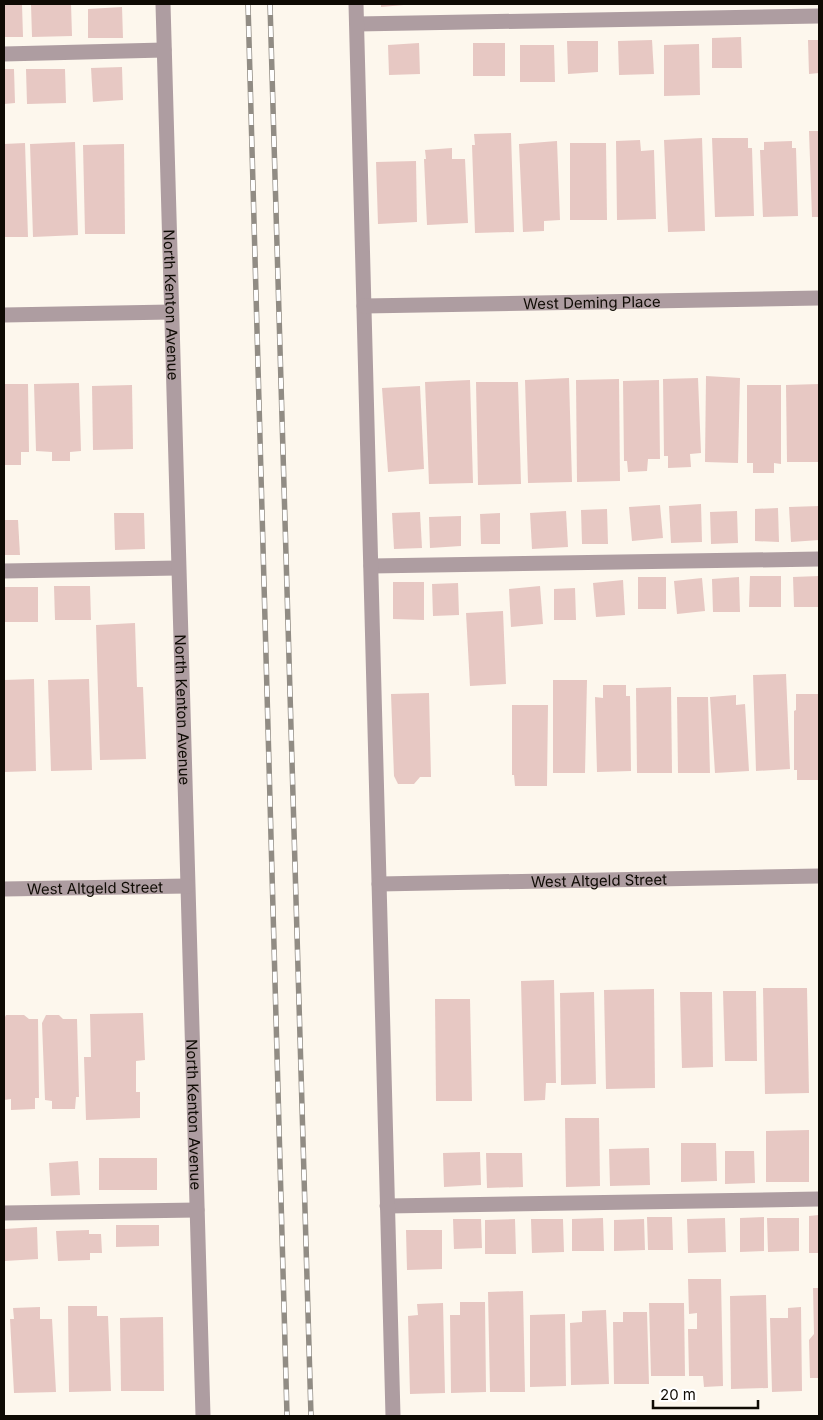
<svg xmlns="http://www.w3.org/2000/svg" width="823" height="1420" font-family="Inter,sans-serif">
  <style>
    .building { fill: #e7c8c3 }
    .lines { fill: none; stroke-linecap: round; stroke-linejoin: round }
    .lane { stroke: #ae9da1; stroke-width: 15 }
    .street { stroke: #ae9da1; stroke-width: 15 }
    .rail-casing { stroke: #918c84; stroke-width: 5.5 }
    .rail { stroke: #fff; stroke-width: 4; stroke-dasharray: 11; stroke-linecap: butt }
    .labels { text-anchor: middle; dominant-baseline: central; stroke-width: 4.5; stroke-linejoin: round; paint-order: stroke }
    .street-label { font-size: 15px; fill: #0f0b04; stroke: #fff }
  </style>
  <rect width="100%" height="100%" fill="#fdf7ed"/>
  <g class="building">
    <polygon points="4,4 22,4 23,37 4,37"/>
    <polygon points="31,4 71,4 72,36 32,37"/>
    <polygon points="381,4 404,4 404,5 381,7"/>
    <polygon points="122,7 123,38 88,38 88,9"/>
    <polygon points="741,37 742,68 712,68 712,38"/>
    <polygon points="652,40 654,74 619,75 618,41"/>
    <polygon points="808,40 819,40 819,73 809,74"/>
    <polygon points="567,41 598,41 598,72 568,74"/>
    <polygon points="419,43 420,74 389,75 388,45"/>
    <rect x="473" y="43" width="32" height="33"/>
    <polygon points="699,44 700,95 664,96 664,45"/>
    <polygon points="520,45 554,45 555,82 520,82"/>
    <polygon points="122,67 123,100 93,102 91,68"/>
    <polygon points="4,69 14,69 15,103 4,104"/>
    <polygon points="26,69 65,69 66,103 27,104"/>
    <polygon points="809,131 819,131 819,217 812,217"/>
    <polygon points="511,133 514,232 475,233 472,145 475,145 474,134"/>
    <polygon points="702,138 705,231 668,232 664,140"/>
    <polygon points="712,138 748,138 748,148 752,148 754,216 715,217"/>
    <polygon points="640,140 641,151 654,150 656,219 617,220 616,141"/>
    <polygon points="557,141 560,220 544,221 544,231 523,232 519,144"/>
    <polygon points="792,141 792,148 796,148 798,216 763,217 760,150 764,150 764,142"/>
    <polygon points="75,142 78,235 33,237 30,144"/>
    <polygon points="25,143 28,237 4,237 4,144"/>
    <polygon points="570,143 606,143 607,220 570,220"/>
    <polygon points="124,144 125,234 85,234 83,145"/>
    <polygon points="452,148 452,159 465,159 468,223 427,225 424,159 426,159 425,150"/>
    <polygon points="416,161 417,222 378,224 376,162"/>
    <polygon points="706,376 740,378 738,463 705,462"/>
    <polygon points="569,378 572,482 528,483 525,380"/>
    <polygon points="698,378 701,453 690,454 691,467 668,468 668,456 664,456 663,379"/>
    <polygon points="619,379 620,481 577,482 576,380"/>
    <polygon points="470,380 473,483 429,484 425,382"/>
    <polygon points="659,380 660,459 648,459 647,471 628,472 627,461 624,461 623,381"/>
    <polygon points="476,382 518,382 521,484 478,485"/>
    <polygon points="79,383 81,451 70,452 70,461 52,461 52,452 36,451 34,384"/>
    <polygon points="4,384 28,384 29,452 21,452 21,465 4,465"/>
    <polygon points="819,384 819,462 787,462 786,385"/>
    <polygon points="132,385 133,449 93,450 92,386"/>
    <polygon points="747,385 781,385 781,464 774,463 774,473 753,473 753,463 747,463"/>
    <polygon points="420,386 424,469 388,472 382,388"/>
    <polygon points="701,504 702,542 671,543 669,506"/>
    <polygon points="660,505 663,538 632,541 629,507"/>
    <polygon points="819,506 819,540 791,542 789,507"/>
    <polygon points="778,508 779,542 755,541 755,509"/>
    <polygon points="607,509 608,544 582,544 581,510"/>
    <polygon points="566,511 568,547 532,549 530,513"/>
    <polygon points="737,511 738,543 711,544 710,512"/>
    <polygon points="420,512 422,548 394,549 392,513"/>
    <polygon points="114,513 144,513 145,549 115,550"/>
    <polygon points="500,513 500,544 481,544 480,514"/>
    <polygon points="461,516 461,546 430,548 429,517"/>
    <polygon points="4,520 18,520 20,555 4,555"/>
    <polygon points="750,576 781,576 781,607 749,607"/>
    <polygon points="819,576 819,607 794,607 793,577"/>
    <rect x="638" y="577" width="28" height="32"/>
    <polygon points="739,577 740,612 713,612 712,579"/>
    <polygon points="702,578 705,611 677,614 674,581"/>
    <polygon points="623,580 625,615 596,617 593,583"/>
    <polygon points="393,582 424,582 424,620 393,619"/>
    <polygon points="458,583 459,615 433,616 432,584"/>
    <polygon points="54,586 90,586 91,620 55,620"/>
    <polygon points="540,586 543,624 511,627 509,589"/>
    <rect x="4" y="587" width="34" height="35"/>
    <polygon points="575,588 576,620 554,620 554,589"/>
    <polygon points="503,611 506,684 470,686 466,613"/>
    <polygon points="135,623 137,687 143,687 146,759 100,760 96,625"/>
    <polygon points="786,674 790,769 756,771 753,675"/>
    <polygon points="34,679 36,771 4,772 4,680"/>
    <polygon points="89,679 92,770 51,771 48,680"/>
    <polygon points="553,680 587,680 585,773 553,773"/>
    <polygon points="603,685 626,685 626,696 630,696 631,771 597,772 595,697 603,698"/>
    <polygon points="671,687 672,773 637,773 636,688"/>
    <polygon points="429,693 431,777 420,777 414,784 398,784 394,776 391,694"/>
    <polygon points="796,694 819,694 819,780 797,780 797,770 794,770 794,711 796,710"/>
    <polygon points="736,695 736,705 745,704 749,771 715,773 710,697"/>
    <polygon points="677,697 708,697 710,773 678,773"/>
    <polygon points="512,705 548,705 547,786 515,786 514,775 512,775"/>
    <polygon points="554,980 556,1083 546,1083 545,1100 524,1101 521,981"/>
    <polygon points="763,988 807,988 809,1093 765,1094"/>
    <polygon points="654,989 655,1088 606,1089 604,990"/>
    <polygon points="723,991 756,991 757,1061 725,1061"/>
    <polygon points="594,992 596,1084 561,1085 560,993"/>
    <polygon points="680,992 712,992 713,1067 682,1068"/>
    <polygon points="435,999 470,999 472,1101 436,1101"/>
    <polygon points="143,1013 145,1060 136,1061 136,1092 140,1092 140,1118 86,1120 84,1057 91,1057 90,1014"/>
    <polygon points="6,1015 24,1015 29,1019 38,1019 39,1098 35,1098 35,1109 11,1110 11,1099 4,1100 4,1019"/>
    <polygon points="46,1015 59,1015 63,1019 77,1019 79,1097 76,1097 75,1109 52,1109 52,1101 45,1100 42,1023"/>
    <polygon points="565,1118 599,1118 600,1186 566,1187"/>
    <polygon points="809,1130 809,1182 766,1182 766,1131"/>
    <polygon points="681,1143 716,1143 717,1181 681,1182"/>
    <polygon points="649,1148 650,1185 610,1186 609,1149"/>
    <polygon points="725,1151 754,1151 755,1183 725,1184"/>
    <polygon points="480,1152 481,1185 444,1187 443,1153"/>
    <polygon points="486,1153 522,1153 523,1187 487,1188"/>
    <rect x="99" y="1158" width="58" height="32"/>
    <polygon points="78,1161 80,1195 51,1196 49,1163"/>
    <polygon points="819,1215 819,1253 809,1253 809,1216"/>
    <polygon points="647,1217 672,1217 673,1250 648,1250"/>
    <polygon points="764,1217 764,1251 740,1252 740,1218"/>
    <polygon points="603,1218 604,1251 572,1251 572,1219"/>
    <polygon points="725,1218 726,1252 688,1253 687,1219"/>
    <polygon points="767,1218 799,1218 799,1251 768,1252"/>
    <polygon points="453,1219 481,1219 482,1248 454,1249"/>
    <polygon points="515,1219 516,1254 485,1254 485,1220"/>
    <polygon points="531,1219 563,1219 564,1252 532,1253"/>
    <polygon points="644,1219 645,1250 614,1251 614,1220"/>
    <polygon points="116,1225 159,1225 159,1246 116,1247"/>
    <polygon points="37,1227 38,1259 5,1261 4,1229"/>
    <polygon points="89,1230 89,1234 101,1234 102,1253 90,1253 90,1260 58,1261 56,1231"/>
    <polygon points="406,1230 442,1230 442,1269 407,1270"/>
    <polygon points="688,1279 721,1279 723,1386 704,1387 703,1376 689,1376 688,1329 697,1329 697,1313 689,1314"/>
    <polygon points="813,1288 819,1288 819,1378 810,1378 809,1340 814,1334"/>
    <polygon points="523,1291 525,1392 490,1392 488,1292"/>
    <polygon points="766,1295 768,1388 731,1389 730,1296"/>
    <polygon points="460,1302 485,1302 486,1392 451,1393 450,1315 460,1315"/>
    <polygon points="443,1303 445,1393 410,1394 408,1316 418,1315 417,1304"/>
    <polygon points="649,1303 684,1303 685,1376 651,1376"/>
    <polygon points="68,1306 97,1306 97,1316 108,1316 111,1391 69,1392"/>
    <polygon points="40,1307 40,1319 52,1319 56,1392 14,1393 10,1319 14,1319 13,1308"/>
    <polygon points="801,1307 802,1391 772,1392 770,1318 788,1318 788,1308"/>
    <polygon points="606,1310 609,1384 571,1385 570,1323 582,1322 582,1311"/>
    <polygon points="623,1312 647,1312 649,1384 614,1384 613,1322 623,1322"/>
    <polygon points="565,1314 566,1386 530,1387 530,1315"/>
    <polygon points="163,1317 164,1391 121,1391 120,1318"/>
  </g>
  <g class="lines">
    <g class="lane">
      <polyline points="357,24 819,16"/>
      <polyline points="4,54 164,50"/>
      <polyline points="371,566 819,559"/>
      <polyline points="4,571 178,568"/>
      <polyline points="387,1206 819,1199"/>
      <polyline points="4,1213 197,1210"/>
    </g>
    <g class="street">
      <path id="s1" d="M163 4 203 1416"/>
      <polyline points="356,4 393,1416"/>
      <path id="s2" d="M364 306 819 298"/>
      <polyline points="4,315 171,312"/>
      <path id="s3" d="M379 884 819 876"/>
      <path id="s4" d="M4 889 187 886"/>
    </g>
    <g class="rail-casing">
      <g id="rail">
        <polyline points="248,4 287,1416"/>
        <polyline points="270,4 311,1416"/>
      </g>
    </g>
    <use href="#rail" class="rail"/>
  </g>
  <g class="labels">
    <g class="street-label">
      <text stroke="none"><textPath href="#s2" startOffset="228">West Deming Place</textPath></text>
      <text stroke="none"><textPath href="#s1" startOffset="301">North Kenton Avenue</textPath></text>
      <text stroke="none"><textPath href="#s1" startOffset="706">North Kenton Avenue</textPath></text>
      <text stroke="none"><textPath href="#s3" startOffset="220">West Altgeld Street</textPath></text>
      <text stroke="none"><textPath href="#s4" startOffset="91">West Altgeld Street</textPath></text>
      <text stroke="none"><textPath href="#s1" startOffset="1111">North Kenton Avenue</textPath></text>
    </g>
  </g>
  <rect width="823" height="1420" fill="none" stroke="#0f0b04" stroke-width="10"/>
  <path d="M653 1400v8h105v-8" fill="none" stroke="#0f0b04" stroke-width="2.5"/>
  <text x="660" y="1400" font-size="15" fill="#0f0b04" stroke="#ffffff" stroke-width="4" paint-order="stroke">20 m</text>
</svg>
